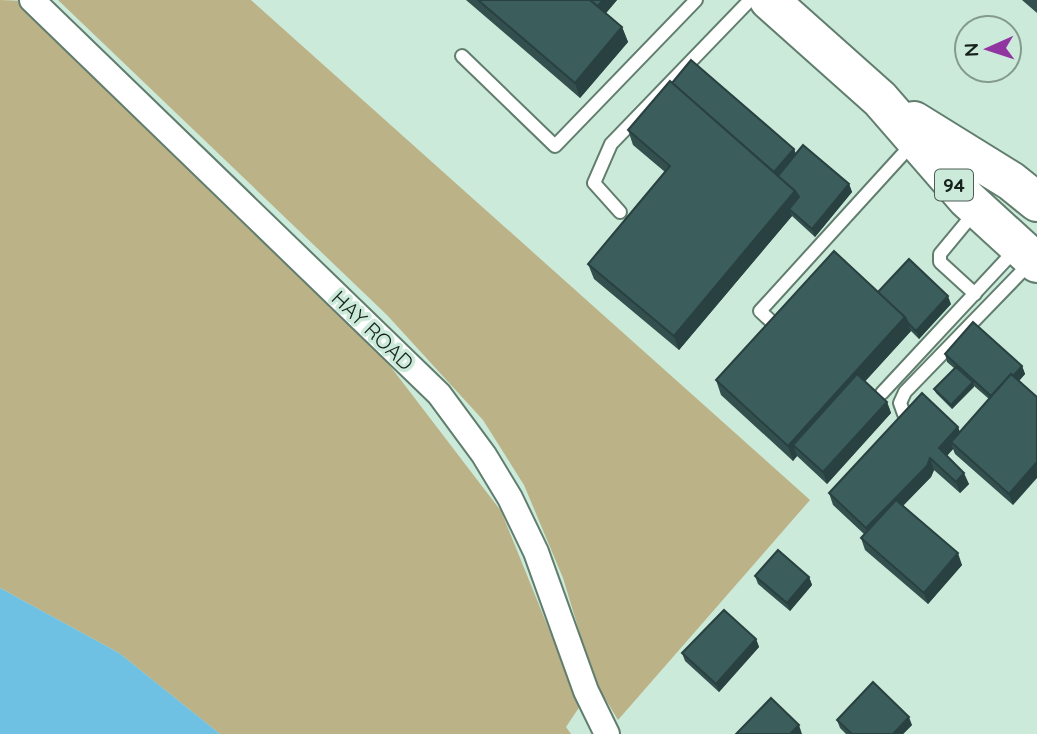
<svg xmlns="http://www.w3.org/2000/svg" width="1037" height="734" font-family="Quicksand,sans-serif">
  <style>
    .green { fill: #bcb287 }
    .water { fill: #6ec1e2 }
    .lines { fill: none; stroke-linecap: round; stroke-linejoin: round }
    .lane-casing { stroke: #617d6e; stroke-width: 16 }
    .street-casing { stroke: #617d6e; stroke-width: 28 }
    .highway-casing { stroke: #617d6e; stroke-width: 42 }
    .lane { stroke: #fff; stroke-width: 12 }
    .street { stroke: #fff; stroke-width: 24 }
    .highway { stroke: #fff; stroke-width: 38 }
    .wall { fill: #33504f }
    .shaded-wall { fill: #294140 }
    .building { fill: #3b5d5c; stroke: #294140; stroke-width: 2 }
    .labels { text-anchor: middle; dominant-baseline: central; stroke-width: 7; stroke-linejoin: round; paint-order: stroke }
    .shield { fill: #cbead9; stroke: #4c5d54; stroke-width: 2 }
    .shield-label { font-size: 19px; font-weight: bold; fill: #16211b }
    .street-label { font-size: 21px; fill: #16211b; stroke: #cbead9 }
  </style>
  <rect width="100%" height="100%" fill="#cbead9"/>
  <g class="green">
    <polygon points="0,0 25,1 384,358 501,511 580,706 566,727 571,734 220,734 119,653 0,588"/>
    <polygon points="58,0 251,0 810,500 618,720 594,680 563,578 524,485 483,420 387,315"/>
  </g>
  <polygon class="water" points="0,588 119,653 220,734 0,734"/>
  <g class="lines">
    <g class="lane-casing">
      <g id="lane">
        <polyline points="462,56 555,146 696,0"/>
        <polyline points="620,212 594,183 611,144 750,0"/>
        <polyline points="974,213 940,254 940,262 975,294"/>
        <polyline points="775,325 760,311 913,143"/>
        <polyline points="882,393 1016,249"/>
        <polyline points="904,414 900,403 905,392 1031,262"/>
      </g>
    </g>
    <g class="street-casing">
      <polyline id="street" points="32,0 439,394 484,455 510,498 536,552 586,691 607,734"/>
    </g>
    <g class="highway-casing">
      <g id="highway">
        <polyline points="769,0 880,99 967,199 1037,263"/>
        <polyline points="914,121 1011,181 1037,202"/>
      </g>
    </g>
    <use href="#lane" class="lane"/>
    <use href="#street" class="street"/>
    <use href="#highway" class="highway"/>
  </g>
  <g class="wall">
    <polygon points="466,0 617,0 606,13 622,27 628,42 580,98"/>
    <polygon points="1022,0 1037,0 1037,13"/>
    <polygon points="628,130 794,149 796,154 849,184 852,192 815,237 792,216 679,350 594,279 588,264 665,172 633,145"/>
    <polygon points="878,292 951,304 919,339 911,331 865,381 887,402 891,413 827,484 797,456 793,461 721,395 716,380"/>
    <polygon points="945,354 1022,366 1025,374 1019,381 1013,505 955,454 953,449 947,456 969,484 960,493 934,470 931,477 903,506 962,565 928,604 865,550 861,538 864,534 833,505 829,493 958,427 960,432 989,399 974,386 952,409 936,393 934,389 954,368 947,362"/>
    <polygon points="755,576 809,577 812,585 790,611 758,584"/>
    <polygon points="756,639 759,647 719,692 685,661 682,653"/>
    <polygon points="837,720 912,725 903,734 846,734 840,728"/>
  </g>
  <g class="shaded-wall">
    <polygon points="603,0 617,0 601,19 597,8"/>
    <polygon points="622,27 628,42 580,98 575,83"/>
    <polygon points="794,149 798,160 777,177 773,173"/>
    <polygon points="849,184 852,192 815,237 812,229"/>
    <polygon points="795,191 801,205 789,209 792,216 679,350 674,336"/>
    <polygon points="948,296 951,304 919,339 916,331"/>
    <polygon points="905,317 911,331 801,452 793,445 797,456 793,461 788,446"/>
    <polygon points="1022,366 1025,374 997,406 994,398"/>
    <polygon points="973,382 974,387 952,409 951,405"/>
    <polygon points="887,402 891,413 827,484 823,472"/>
    <polygon points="958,427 962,439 951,442 953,449 943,460 939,448"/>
    <polygon points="930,458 934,470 931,477 870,539 866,528"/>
    <polygon points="1037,462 1037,478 1013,505 1009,494"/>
    <polygon points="964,473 969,484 960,493 956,482"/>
    <polygon points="958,553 962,565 928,604 924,593"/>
    <polygon points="809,577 812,585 790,611 787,603"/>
    <polygon points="756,639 759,647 719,692 716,684"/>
    <polygon points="909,717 912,725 903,734 893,734"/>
    <polygon points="799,725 802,734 790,734"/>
  </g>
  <g class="building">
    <polygon points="478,0 590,0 622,27 575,83"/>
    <polygon points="590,0 603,0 598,6"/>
    <polygon points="691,60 794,149 774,172 672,83"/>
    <polygon points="670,81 795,191 674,336 588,264 670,166 628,130"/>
    <polygon points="803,145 849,184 812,229 789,209 799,197 795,191 778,176"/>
    <polygon points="834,251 905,317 788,446 716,380"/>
    <polygon points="909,259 948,296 916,331 908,323 905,317 878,292"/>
    <polygon points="973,322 1022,366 1013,376 1011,374 991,396 945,354"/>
    <polygon points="956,367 973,382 951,405 934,389"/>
    <polygon points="857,374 887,402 823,472 793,445"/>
    <polygon points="1011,374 1037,397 1037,462 1009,494 951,442"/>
    <polygon points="922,393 958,427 939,448 964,473 956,482 930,458 927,466 866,528 829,493"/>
    <polygon points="896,500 958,553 924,593 861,538"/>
    <polygon points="778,550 809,577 787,603 755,576"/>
    <polygon points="724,610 756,639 716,684 682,653"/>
    <polygon points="873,682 909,717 893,734 852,734 837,720"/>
    <polygon points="771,698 799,725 790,734 736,734"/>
  </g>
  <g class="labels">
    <rect class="shield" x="935" y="169.5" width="38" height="31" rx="5"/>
    <g class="shield-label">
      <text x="954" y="185">94</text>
    </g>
    <g class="street-label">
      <text transform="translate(373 330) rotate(44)">HAY ROAD</text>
    </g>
  </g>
  <g transform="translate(988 49) rotate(267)"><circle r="33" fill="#cbead9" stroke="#839a8d" stroke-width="2"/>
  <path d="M0-5L12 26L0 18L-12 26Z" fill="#9136a1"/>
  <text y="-10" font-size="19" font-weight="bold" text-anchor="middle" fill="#16211b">N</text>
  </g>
</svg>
